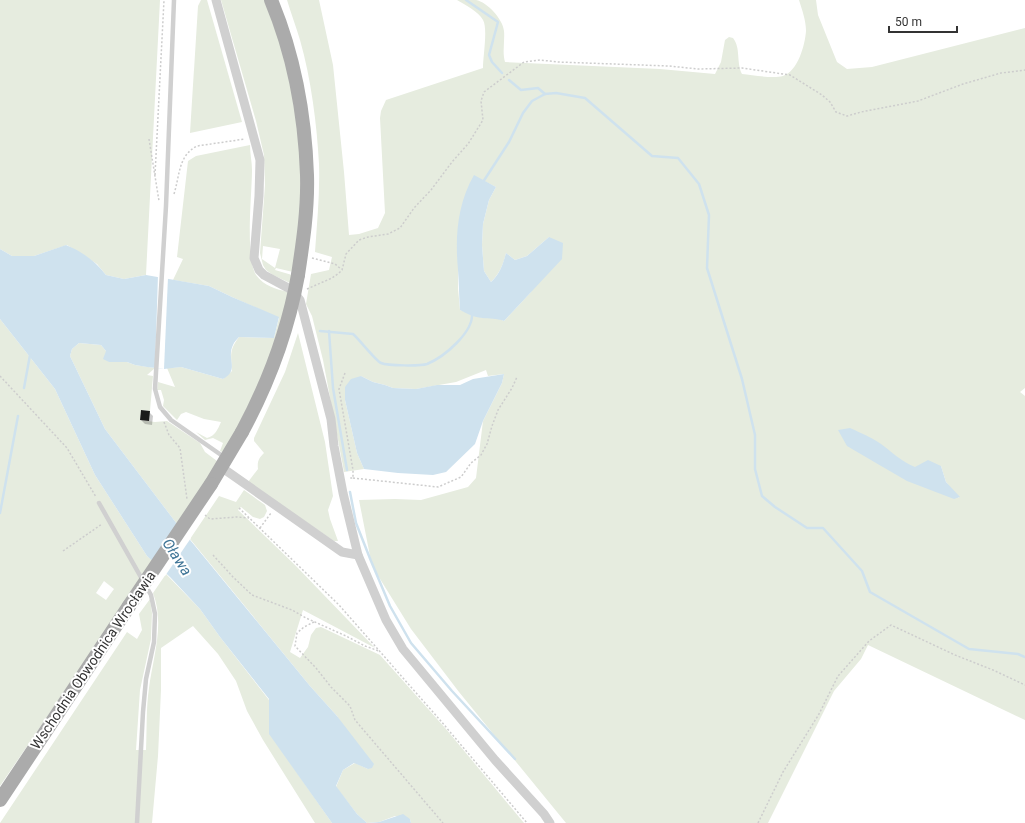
<svg xmlns="http://www.w3.org/2000/svg" width="1025" height="823" font-family="Roboto,sans-serif">
  <style>
    .green { fill: #e6ecdf; fill-rule: evenodd }
    .water { fill: #cfe2ee }
    .pier { fill: #fff }
    .shadow { fill: #0003 }
    .lines { fill: none; stroke-linecap: round; stroke-linejoin: round }
    .stream { stroke: #cfe2ee; stroke-width: 2.5 }
    .building { fill: #1a1a1a }
    .path { stroke: #cdcdcd; stroke-width: 1.5; stroke-dasharray: 2 2; stroke-linecap: butt }
    .service { stroke: #d0d0d0; stroke-width: 4.5 }
    .minor { stroke: #d0d0d0; stroke-width: 9 }
    .primary { stroke: #ababab; stroke-width: 14 }
    .primary-bridge { stroke: #ababab; stroke-width: 14 }
    .labels { text-anchor: middle; dominant-baseline: central; stroke-width: 4; stroke-linejoin: round; paint-order: stroke }
    .street-label { font-size: 14px; fill: #333; stroke: #fff }
    .water-label { font-size: 15px; font-style: italic; fill: #3f7597; stroke: #fff }
  </style>
  <rect width="100%" height="100%" fill="#fff"/>
  <g class="green">
    <polygon points="0,0 160,0 146,275 124,279 106,275 97,264 67,245 34,256 12,256 0,249"/>
    <polygon points="201,0 207,0 242,122 190,133 198,6"/>
    <path d="M221 0H266C278 34 289 69 295 105 301 140 302 188 299 224 298 240 295 256 293 272L276 268 275 270 292 275 290 283 273 275 266 270 263 265 260 253 265 185 264 155 256 121ZM263 246 280 249 275 268 262 259Z"/>
    <path d="M287 0H319L333 65 344 172 349 235 359 234 378 228 385 213 380 118 381 111 386 100 483 68C483 56 488 29 483 20 479 12 464 4 457 0 463 0 470 0 476 0 487 2 503 19 504 31 505 41 502 52 505 62L660 69 715 74 721 62 725 40 729 37 733 38C741 48 736 62 742 74 753 75 773 79 783 76 798 71 805 45 806 31 806 20 802 10 799 0H816L818 15 837 62 847 69 872 67 1025 28V388L1020 392 1025 396V720L868 645 861 659 834 691 768 823H566L459 692 411 629 372 566 359 500 395 499 421 500 468 487 476 478 483 421 502 383 504 374 488 376 486 370 456 382 416 389 393 388 385 385 373 382 361 376 345 400 357 453 364 469 344 472 323 360 312 316 306 304 311 274 329 270 332 257 315 252C317 223 320 193 319 164 317 125 311 78 300 40 296 27 291 13 287 0ZM484 181 496 187 489 200 483 224 482 245 484 271 491 282C500 273 503 265 506 253L515 260 527 256 549 237 531 292 504 321 497 318H483L460 310 458 288V272ZM838 430 880 444 901 461 915 468 941 466 946 482 959 498Z"/>
    <path d="M250 145C250 154 252 162 252 170 252 193 245 257 256 275 264 286 276 289 288 292V298L268 362 253 396 226 450 222 452 220 451 223 443 213 438 205 440 196 432 207 438C215 436 218 429 221 422L204 419 186 412 181 414 177 420 163 406 164 400 161 390H157L158 382 175 387 167 368 181 367 223 379 232 371C231 355 229 350 239 337L274 338 279 318 232 297 209 286 173 280 183 259 177 257 188 161 196 156Z"/>
    <path d="M0 319 55 389 95 475 147 556 153 561 0 786ZM104 581 114 589 106 600 96 593Z"/>
    <path d="M298 333 325 442 333 496 328 510 330 519 338 541H334L248 482 258 469C257 461 259 458 264 453L254 441V438L285 372Z"/>
    <polygon points="79,343 101,345 106,351 109,362 127,362 135,365 155,368 147,375 153,376 150,411 141,410 140,420 155,422 167,421 200,443 205,452 217,461 217,465 177,524 105,429 70,356 72,349"/>
    <polygon points="244,490 265,505 267,511 264,517 260,519 253,517 241,507 238,510 295,565 375,648 303,610 290,652 300,658 308,647 311,635 316,628 321,627 380,655 446,729 524,823 411,823 410,819 395,816 379,822 367,823 357,814 336,787 343,770 355,763 368,769 337,716 310,686 190,539 219,496 236,502"/>
    <path d="M166 574 200 609 220 637 269 700 270 734 332 823H315L263 740 247 711 236 681 218 654 193 626 161 648V690L158 756 152 823H0L127 632 137 639 142 630 139 614 150 599 152 613 151 639 140 690 136 750H146C147 729 146 708 149 688 153 657 165 624 153 593Z"/>
  </g>
  <g class="water">
    <path d="M474 175 496 187 489 200 483 224 482 245 484 271 491 282C500 274 503 264 506 253L515 260 527 256 549 237 563 243 562 259 504 321C496 318 490 319 482 318 474 317 467 314 460 310 459 297 459 284 458 270 455 237 457 205 474 175Z"/>
    <path d="M66 245C83 252 95 261 106 275L124 279 146 275 209 286 232 297 279 317 274 338 239 337C237 339 234 342 233 345 226 359 240 370 223 379L181 367 164 369 147 367 135 365 127 362H109L103 359 106 351 101 345 79 343 72 349 70 356 105 429 177 524 310 686 337 716 374 764 372 768 368 769 354 763 343 770 336 786 357 814 367 823H332L269 734V699L220 637 200 609 170 577 147 556 95 475 55 389 0 319V249L12 256H34Z"/>
    <polygon points="504,374 502,383 483,421 475,444 446,472 433,475 398,473 364,469 357,453 345,400 345,387 351,379 361,376 373,382 385,385 393,388 416,389 437,385 460,385 473,379"/>
    <path d="M850 428C861 433 871 437 881 444 893 453 901 461 915 467L928 460 941 466 946 482 960 497 954 499 907 481 876 463 847 446 838 430Z"/>
    <polygon points="403,814 410,819 411,823 368,823 379,822"/>
  </g>
  <g class="pier">
    <polygon points="158,275 168,277 164,369 155,368"/>
    <polygon points="178,523 191,538 165,576 152,563"/>
  </g>
  <polygon class="shadow" points="149,412 153,416 152,425 145,424 141,420"/>
  <g class="lines">
    <g class="stream">
      <polyline points="466,0 498,22 489,55 492,62 502,73"/>
      <polyline points="509,80 521,90 538,88 545,94"/>
      <polyline points="483,182 509,142 523,113 532,101 545,94 556,93 585,98 652,156 678,158 699,184 709,215 707,268 742,379 755,435 755,469 762,496 775,507 807,528 823,528 862,571 870,592 969,649 1018,654 1025,657"/>
      <path d="M320 331 353 334C359 339 376 361 381 363 388 366 421 366 427 364 444 357 474 332 472 313"/>
      <polyline points="329,331 333,388 347,470"/>
      <polyline points="24,388 30,355"/>
      <polyline points="350,492 356,523 371,561 390,606 411,643 452,691 515,759"/>
      <polyline points="0,513 18,416"/>
    </g>
  </g>
  <polygon class="building" points="141,410 150,411 149,421 140,420"/>
  <g class="lines">
    <g class="path">
      <polyline points="149,139 159,201"/>
      <polyline points="155,175 164,0"/>
      <path d="M174 194C180 175 178 156 197 146L245 139"/>
      <polyline points="312,258 335,264 341,269"/>
      <polyline points="307,289 332,278 339,273 342,270 346,254 359,240 368,237 388,234 400,228 414,208 431,190 452,162 468,144 483,120 481,101 484,92 524,62 540,60 558,62 669,66 698,69 742,68 790,75 822,95 830,102 836,112 847,116 861,112 918,101 963,84 1001,73 1025,70"/>
      <polyline points="345,373 339,389 353,470 353,478 349,478"/>
      <polyline points="0,376 67,448 96,497"/>
      <polyline points="164,422 169,435 180,448 187,499"/>
      <polyline points="353,478 438,487 461,477 471,463 481,455 487,444 492,426 498,410 512,388 517,377"/>
      <polyline points="239,508 339,605 440,720 527,823"/>
      <polyline points="205,515 210,519 237,517 249,518"/>
      <polyline points="260,528 271,513"/>
      <polyline points="63,551 102,524"/>
      <polyline points="213,555 233,577 252,595 292,610 306,618 346,636 365,646 379,651"/>
      <polyline points="314,622 304,627 297,633 295,646 316,668 331,687 350,706 355,720 443,823"/>
      <polyline points="758,823 783,772 819,714 838,676 869,641 891,625 955,655 993,670 1025,685"/>
    </g>
    <g class="service">
      <polyline points="174,0 166,206 155,389 160,407 171,420 224,457"/>
      <polyline points="99,503 151,595 155,614 154,642 146,679 143,712 137,823"/>
    </g>
    <g class="minor">
      <polyline points="216,0 260,160 259,196 254,258 259,270 264,275 292,290 300,300 331,419 334,446 343,493 358,555 386,620 403,649 495,760 544,814 550,823"/>
      <polyline points="221,467 342,552 358,555"/>
    </g>
    <g class="primary">
      <path d="M271 0C294 55 305 116 307 175 308 209 303 242 298 275"/>
      <polyline points="211,484 242,432"/>
      <polyline points="0,800 129,606"/>
    </g>
    <g class="primary-bridge">
      <path d="M242 432C269 382 288 331 298 275"/>
      <polyline points="129,606 211,484"/>
    </g>
  </g>
  <g class="labels">
    <g class="street-label">
      <text transform="translate(93 660) rotate(-56)">Wschodnia Obwodnica Wrocławia</text>
    </g>
    <g class="water-label">
      <text transform="translate(177 557) rotate(57)">Oława</text>
    </g>
  </g>
  <path d="M889 26v6h68v-6" fill="none" stroke="#333333" stroke-width="2"/>
  <text x="895" y="26" font-size="12" fill="#333333" stroke="#ffffff" stroke-width="3" paint-order="stroke">50 m</text>
</svg>
